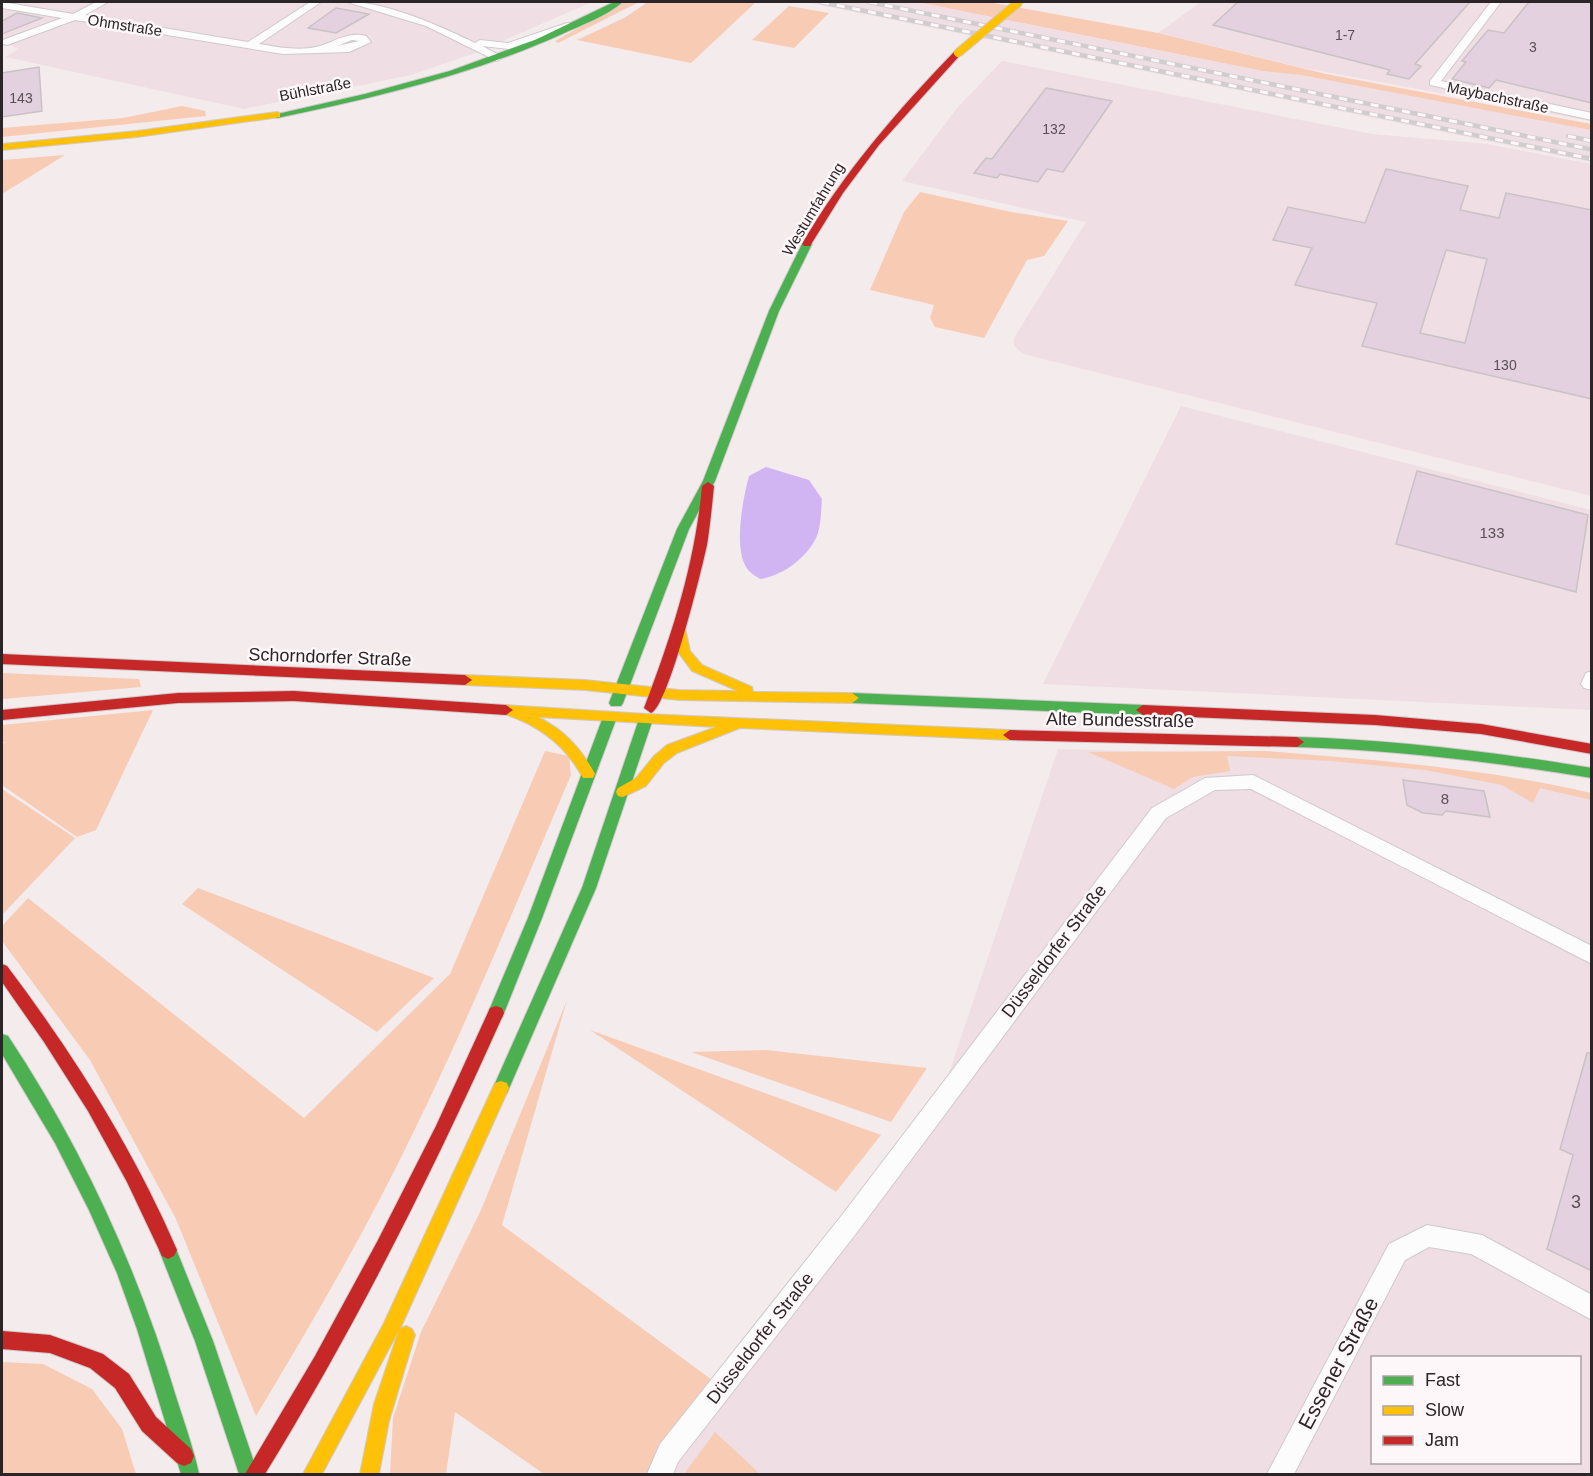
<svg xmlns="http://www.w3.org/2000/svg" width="1593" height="1476" font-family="Helvetica,sans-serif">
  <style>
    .built { fill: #efdee3; fill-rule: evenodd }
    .green { fill: #f8cbb5 }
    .water { fill: #d0b5f2 }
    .building { fill: #e4d1df; stroke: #c9c2c5; stroke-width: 1.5; fill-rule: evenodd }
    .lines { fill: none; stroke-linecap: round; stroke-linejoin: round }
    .street-casing { stroke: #d0c9cb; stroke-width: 2 }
    .fast-casing { stroke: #d0c9cb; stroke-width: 2 }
    .slow-casing { stroke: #d0c9cb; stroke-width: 2 }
    .jam-casing { stroke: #d0c9cb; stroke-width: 2 }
    .street { fill: #fdfcfc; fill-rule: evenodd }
    .fast { fill: #4caf50; fill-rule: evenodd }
    .slow { fill: #ffc107; fill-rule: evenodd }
    .jam { fill: #c62828; fill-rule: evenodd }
    .rail-casing { stroke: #d0cdce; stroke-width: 4.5 }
    .rail { stroke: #fef7f9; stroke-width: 3; stroke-dasharray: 8; stroke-linecap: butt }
    .slow-bridge-casing { stroke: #d0c9cb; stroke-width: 10; stroke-linecap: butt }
    .slow-bridge { stroke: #ffc107; stroke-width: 8 }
    .labels { text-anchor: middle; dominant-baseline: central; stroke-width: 5; stroke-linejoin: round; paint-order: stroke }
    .far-number-label { font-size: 14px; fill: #595055 }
    .far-street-label { font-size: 15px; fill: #2b2527; stroke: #fef7f9 }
    .number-label { font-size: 15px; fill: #595055 }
    .street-label { font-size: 18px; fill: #2b2527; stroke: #fef7f9 }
    .near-number-label { font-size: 18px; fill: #595055 }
    .near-street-label { font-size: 21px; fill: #2b2527; stroke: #fef7f9 }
  </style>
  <rect width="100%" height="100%" fill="#f4ebed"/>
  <g class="built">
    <polygon points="2,2 592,2 475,53 411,75 244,109 6,57 18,49 2,41"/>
    <polygon points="805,2 916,2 1263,71 1284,72 1536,118 1591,130 1591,162"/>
    <polygon points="1201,2 1591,2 1591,121 1304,68 1158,33"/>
    <polygon points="1002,61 1372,134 1487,144 1591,164 1591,496 1023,354 1014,346 1014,338 1086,222 902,181 957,108"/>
    <polygon points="1181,406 1591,510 1591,710 1043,684"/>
    <path d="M1058 749 1312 756 1544 784 1591 796V1474H669L964 1087 949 1073ZM1372 1358H1580V1462H1372Z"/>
  </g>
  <g class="green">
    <polygon points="625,2 639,2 558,43 555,41"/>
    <polygon points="648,2 756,2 691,63 577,40 624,18"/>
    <polygon points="917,2 988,2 1158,33 1326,74 1591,124 1591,130 1301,75 1263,71"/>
    <polygon points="789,6 829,13 794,48 752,40"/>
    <polygon points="182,106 205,111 206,116 2,137 2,128 123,118"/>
    <polygon points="65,155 2,194 2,160"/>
    <polygon points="920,192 1011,212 1068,221 1044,256 1027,260 984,338 935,327 930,318 934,305 870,290 904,212"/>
    <polygon points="2,673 139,679 141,687 2,699"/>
    <polygon points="153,710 96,830 77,837 2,785 2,743 7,742 2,742 2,725"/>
    <path d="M545 751 569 756 571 775C520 894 471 1014 414 1131 367 1229 312 1323 256 1416L176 1219 90 1060 2 941V926L28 898 304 1118 450 974Z"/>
    <path d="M1266 751C1375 760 1484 768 1591 793V800L1540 788 1533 803 1502 785 1425 770 1331 761 1227 756 1230 771 1193 777 1174 789 1088 752Z"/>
    <polygon points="2,789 75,838 2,915"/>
    <polygon points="198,888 434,978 377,1032 182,904"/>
    <polygon points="567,1000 502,1225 712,1380 646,1474 544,1474 455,1412 446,1474 390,1474 393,1418 421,1332 481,1210"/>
    <polygon points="590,1030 881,1135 836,1192"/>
    <polygon points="766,1050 927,1068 891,1122 691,1052"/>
    <polygon points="2,1362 43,1364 92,1389 122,1429 136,1474 2,1474"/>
    <polygon points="715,1432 760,1474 684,1474"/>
  </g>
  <path class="water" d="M766 467 809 480 822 499C821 510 821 523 818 533 810 556 783 576 760 579 757 577 752 574 749 571 732 553 743 498 749 476Z"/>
  <g class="building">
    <polygon points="1238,2 1470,2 1415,64 1421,66 1409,79 1387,74 1390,70 1213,25"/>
    <polygon points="1529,2 1592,2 1592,103 1496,80 1489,88 1452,79 1466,62 1462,61 1488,30 1504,33"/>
    <polygon points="336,8 369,14 336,33 308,28"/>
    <polygon points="17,13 42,18 2,34 2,21"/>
    <polygon points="39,67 42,111 2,117 2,73"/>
    <polygon points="1046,88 1112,101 1063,172 1047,169 1038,182 1000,174 997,178 974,173 986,158 992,159"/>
    <path d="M1386 169 1468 186 1460 210 1499 218 1506 193 1592 210V399L1362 346 1377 303 1295 285 1312 248 1273 240 1288 207 1365 223ZM1446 250 1487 259 1465 343 1420 333Z"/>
    <polygon points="1417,471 1588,515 1576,592 1396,544"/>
    <polygon points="1403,780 1484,791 1490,817 1446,811 1442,815 1423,813 1407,805"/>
    <polygon points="1587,1053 1592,1053 1592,1271 1547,1249 1573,1155 1560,1149"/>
  </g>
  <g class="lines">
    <g class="street-casing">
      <g id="street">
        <path d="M2 2 73 14 96 2H108L85 15 248 42 310 2H321L259 44C277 47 298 51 316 47 334 43 346 31 366 36L371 42 349 52 283 54 75 20 7 45 3 44V40L62 18 2 8ZM352 40 359 41 337 46Z"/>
        <path d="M347 2C382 0 443 27 475 43L480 40 508 43 567 23 576 25 509 49 482 46 501 56 502 58 497 61 426 26Z"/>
        <polygon points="1491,2 1501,2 1441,81 1592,113 1592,120 1430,85 1430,81"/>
        <polygon points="1592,671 1592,690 1584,688 1581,684 1586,673"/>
        <polygon points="1253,775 1592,946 1592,964 1251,789 1215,790 1166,818 858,1231 678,1462 673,1474 647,1474 660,1444 842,1215 1152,808 1205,778"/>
        <polygon points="1427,1225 1482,1235 1592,1295 1592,1320 1471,1254 1429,1247 1405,1260 1294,1474 1267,1474 1389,1244"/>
      </g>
    </g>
    <g class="fast-casing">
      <g id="fast">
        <path d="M614 2H623C606 16 582 25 562 34 471 75 374 98 277 118L273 115 365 94 450 71 535 40Z"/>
        <polygon points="807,241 812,244 779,311 715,481 689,529 623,703 621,706 611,706 609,703 677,529 703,481 769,311 802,244"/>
        <polygon points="852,693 1143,705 1150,710 1143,715 852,703 845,698"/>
        <polygon points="610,712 617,717 542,918 502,1018 496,1020 490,1018 488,1013 528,918 603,717"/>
        <polygon points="646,714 653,719 596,888 507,1093 501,1095 495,1093 493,1088 582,888 639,719"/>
        <path d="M1297 737C1396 740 1494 752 1592 768V778C1494 762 1396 750 1297 747L1290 742Z"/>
        <path d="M2 1034 8 1036C83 1149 138 1270 177 1400 185 1425 194 1450 199 1474H181L137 1329 117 1273 89 1210 55 1143 2 1054Z"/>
        <polygon points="168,1241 174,1244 213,1341 258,1474 239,1474 195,1341 159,1250 162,1244"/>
      </g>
    </g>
    <g class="slow-casing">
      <g id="slow">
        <polygon points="277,112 280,113 280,117 137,137 2,150 2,144 137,131"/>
        <polygon points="679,624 685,628 690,651 702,665 752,687 753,692 852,693 859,698 852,703 679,700 585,690 465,685 458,680 465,675 585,680 679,690 738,691 692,671 678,652 673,628"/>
        <path d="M506 705 646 714 1010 730 1017 735 1010 740 740 728 677 753 664 763 646 786 623 797 618 796 616 792 618 788 636 778 654 756 667 745 716 727 538 717C564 730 581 748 595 774L593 778H583C565 744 537 724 501 713L499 710Z"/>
        <polygon points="501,1081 507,1083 509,1088 400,1329 406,1326 412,1329 415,1335 389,1421 379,1474 360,1474 374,1404 399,1330 322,1474 303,1474 384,1323 495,1083"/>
      </g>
    </g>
    <g class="jam-casing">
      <g id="jam">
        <path d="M955 51 962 53 879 145 843 193 810 246H804L802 244C844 172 897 111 955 51Z"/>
        <path d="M708 482 714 486C712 506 710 526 707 545 702 568 668 708 651 713L644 708C672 635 695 564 702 486Z"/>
        <polygon points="2,654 465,675 472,680 465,685 2,664"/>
        <polygon points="294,691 506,705 513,710 506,715 294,701 178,703 2,720 2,710 178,693"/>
        <polygon points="1143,705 1375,715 1481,724 1592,744 1592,754 1481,734 1375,725 1143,715 1136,710"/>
        <polygon points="1010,730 1297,737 1304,742 1297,747 1010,740 1003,735"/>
        <path d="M2 964 7 966C74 1055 133 1148 177 1250L174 1256 168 1259 162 1256 127 1182 88 1111 44 1042 2 982Z"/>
        <path d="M496 1006 502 1008 504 1013C433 1172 356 1326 265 1474H245L315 1356 377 1242 436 1126 490 1008Z"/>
        <polygon points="2,1331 50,1335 103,1354 129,1374 156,1417 191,1449 194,1456 191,1463 184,1466 177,1463 142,1431 115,1388 90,1368 50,1353 2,1349"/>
      </g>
    </g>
    <use href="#street" class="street"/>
    <use href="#fast" class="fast"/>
    <use href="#slow" class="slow"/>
    <use href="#jam" class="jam"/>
    <g class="rail-casing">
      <g id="rail">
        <polyline points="821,2 1592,159"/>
        <polyline points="869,2 1589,149"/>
        <polyline points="1568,136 1592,141"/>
      </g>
    </g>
    <use href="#rail" class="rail"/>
    <g class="slow-bridge-casing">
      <polyline id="slow-bridge" points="958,53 1019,2"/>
    </g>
    <use href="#slow-bridge" class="slow-bridge"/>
  </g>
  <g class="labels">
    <g class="far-number-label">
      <text x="1345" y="35">1-7</text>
      <text x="1533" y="47">3</text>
      <text x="21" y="98">143</text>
      <text x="1054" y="129">132</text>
      <text x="1505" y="365">130</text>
    </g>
    <g class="far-street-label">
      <text transform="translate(125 25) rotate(9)">Ohmstraße</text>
      <text transform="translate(315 89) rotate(-11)">Bühlstraße</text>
      <text transform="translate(1498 97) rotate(12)">Maybachstraße</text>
      <text transform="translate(813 209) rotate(-59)">Westumfahrung</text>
    </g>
    <g class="number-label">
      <text x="1492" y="532">133</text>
      <text x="1445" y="798">8</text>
    </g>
    <g class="street-label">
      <text transform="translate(330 657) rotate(2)">Schorndorfer Straße</text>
      <text transform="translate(1120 720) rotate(1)">Alte Bundesstraße</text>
      <text transform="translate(1054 951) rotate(-53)">Düsseldorfer Straße</text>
      <text transform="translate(760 1338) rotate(-52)">Düsseldorfer Straße</text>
    </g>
    <g class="near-number-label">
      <text x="1576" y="1202">3</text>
    </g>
    <g class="near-street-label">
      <text transform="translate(1338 1363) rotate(-62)">Essener Straße</text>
    </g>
  </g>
  <rect width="1593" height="1476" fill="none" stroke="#2b2527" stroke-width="6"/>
  <rect x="1371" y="1356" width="210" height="108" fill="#fef7f9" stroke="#aaa3a5" stroke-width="1.5"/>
  <rect x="1383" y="1376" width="30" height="9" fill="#4caf50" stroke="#aaa3a5" stroke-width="1.5"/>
  <text x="1425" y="1386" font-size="18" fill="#2b2527">Fast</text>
  <rect x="1383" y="1406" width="30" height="9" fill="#ffc107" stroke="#aaa3a5" stroke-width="1.5"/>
  <text x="1425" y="1416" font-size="18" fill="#2b2527">Slow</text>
  <rect x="1383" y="1436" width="30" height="9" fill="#c62828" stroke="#aaa3a5" stroke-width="1.5"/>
  <text x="1425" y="1446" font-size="18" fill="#2b2527">Jam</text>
</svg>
